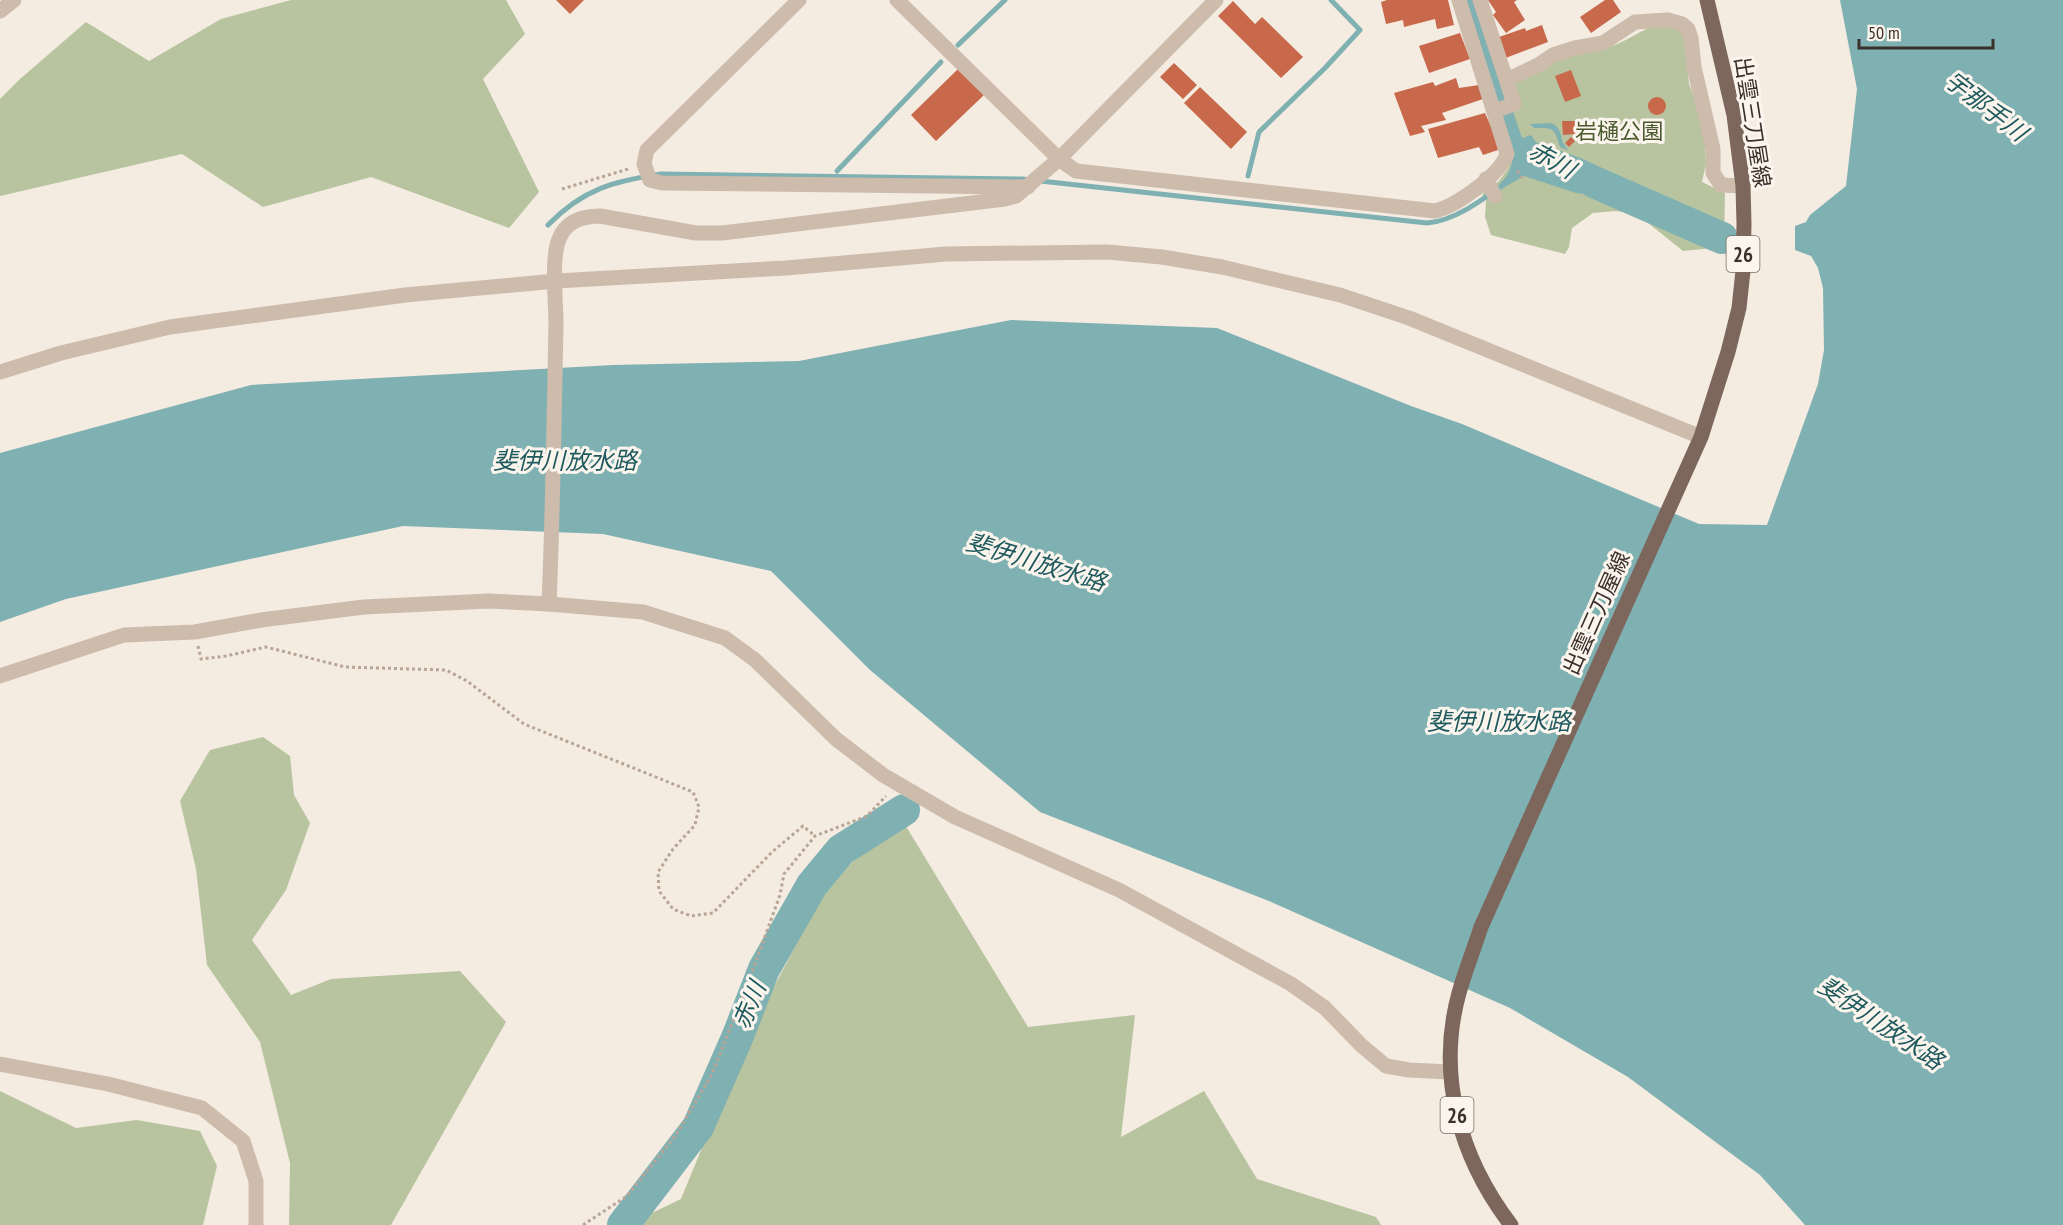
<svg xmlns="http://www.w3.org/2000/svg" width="2063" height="1225" font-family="'PT Sans Narrow','Noto Sans JP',sans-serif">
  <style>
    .green { fill: #b8c4a0 }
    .water { fill: #7fb0b2 }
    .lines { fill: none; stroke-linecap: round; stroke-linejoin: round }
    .stream { stroke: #7fb0b2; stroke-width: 5 }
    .river { stroke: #7fb0b2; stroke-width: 32 }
    .building { fill: #c8694b }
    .path { stroke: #b9a596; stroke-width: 3; stroke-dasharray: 3 3; stroke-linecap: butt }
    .minor { stroke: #cdbbac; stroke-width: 15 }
    .major { stroke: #7d675c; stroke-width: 15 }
    .labels { text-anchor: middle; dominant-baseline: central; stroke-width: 6; stroke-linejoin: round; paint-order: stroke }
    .shield { fill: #fbf5ee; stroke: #756b66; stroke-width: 1.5 }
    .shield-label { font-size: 21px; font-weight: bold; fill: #3b302b }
    .street-label { font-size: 22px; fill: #3b302b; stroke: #fbf5ee }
    .park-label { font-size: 22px; fill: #4a5a2e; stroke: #fbf5ee }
    .water-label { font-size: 24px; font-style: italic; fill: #1f5a5e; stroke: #fbf5ee }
  </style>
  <rect width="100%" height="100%" fill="#f4ebe1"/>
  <g class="green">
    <polygon points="291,0 506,0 525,34 483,79 539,192 509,228 371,177 263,207 182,154 0,196 0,99 20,79 86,22 149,61 221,19"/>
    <path d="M1659 24 1684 31 1689 84 1701 116 1705 144 1706 164 1702 182 1725 193 1724 247 1683 251 1637 214 1616 211 1593 213 1572 228 1569 247 1565 254 1491 235 1485 217 1486 200 1482 194 1499 181 1509 167 1498 102 1510 98 1516 80C1529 73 1543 64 1558 59 1576 53 1595 52 1612 46 1629 40 1642 29 1659 24Z"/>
    <polygon points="263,737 290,756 294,795 310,823 286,890 252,940 291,995 331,979 460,971 506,1022 391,1225 289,1225 290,1163 260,1042 207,965 196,869 180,801 210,750"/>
    <polygon points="901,818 1028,1027 1135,1015 1121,1137 1204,1091 1257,1179 1376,1217 1381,1225 627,1225 681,1199 747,1038 828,884"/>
    <polygon points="0,1091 76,1128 137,1120 200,1131 217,1166 203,1225 0,1225"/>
  </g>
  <g class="water">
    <path d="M1466 0H1475L1522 138 1531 135 1536 142C1565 153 1621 168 1635 197L1633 201 1576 193 1524 176 1503 188 1500 183C1511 175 1513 161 1513 148Z"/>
    <polygon points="1840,0 2063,0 2063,1225 1805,1225 1760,1175 1628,1077 1510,1008 1269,901 1040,812 870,670 771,571 603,534 403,526 66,599 0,622 0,453 251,385 613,365 799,361 1011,320 1217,328 1411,406 1462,424 1699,524 1767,525 1818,384 1824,350 1823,288 1818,268 1811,256 1795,250 1795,226 1806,222 1810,215 1846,186 1857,89"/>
    <path d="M1551 123C1561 127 1560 134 1563 143 1565 146 1567 148 1569 151L1560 147C1554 128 1555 128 1534 128L1530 124Z"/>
  </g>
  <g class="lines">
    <g class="stream">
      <polyline points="958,45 1005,0"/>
      <polyline points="837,171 941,62"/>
      <polyline points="1248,176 1259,132 1325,68 1360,30 1331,0"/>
      <path d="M548 225C583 189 614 181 661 174L1022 179 1427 223C1455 221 1485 198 1507 182"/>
    </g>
    <g class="river">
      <polyline points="1594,182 1722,238"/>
      <polyline points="623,1225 698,1127 737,1038 764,969 812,885 841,850 904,810"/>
    </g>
  </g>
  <g class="building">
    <polygon points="556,0 584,0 570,14"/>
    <polygon points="1387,0 1448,0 1454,25 1437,29 1435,19 1404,27 1403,20 1386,24 1381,2"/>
    <polygon points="1488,0 1517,0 1514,2 1525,20 1506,33 1493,15 1496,12"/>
    <polygon points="1605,0 1613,0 1621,12 1591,33 1580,17"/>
    <polygon points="1233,1 1255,24 1262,17 1303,57 1281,78 1218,16"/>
    <polygon points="1542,25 1548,42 1503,59 1496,38 1525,28 1526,31"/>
    <polygon points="1460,33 1470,59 1429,73 1419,46"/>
    <polygon points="1174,63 1197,85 1183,99 1160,77"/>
    <polygon points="958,69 985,94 936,141 911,115"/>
    <polygon points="1571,70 1581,96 1565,102 1555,76"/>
    <polygon points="1456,78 1459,88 1479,85 1483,99 1442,113 1446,120 1421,126 1425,132 1410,136 1394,93 1433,82 1435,86"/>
    <polygon points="1200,87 1247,132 1231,149 1184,103"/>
    <circle cx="1657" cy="106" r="9"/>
    <polygon points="1485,113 1501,149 1483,155 1479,147 1438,158 1428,129"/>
    <polygon points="1562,121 1575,121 1576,134 1563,135"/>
    <polygon points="1571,137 1575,141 1569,147 1565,143"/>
  </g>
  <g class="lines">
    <g class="path">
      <polyline points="1517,171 1523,179"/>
      <polyline points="562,189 628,169"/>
      <polyline points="198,646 201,659 226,656 266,647 345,667 446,670 467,681 524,724 693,792 699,807 695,825 673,849 658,872 659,891 673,909 691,916 713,913 772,852 803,826 815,836"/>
      <polyline points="583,1225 627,1196 676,1135 712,1074 747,986 780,895 784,874 815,836 867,816 886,796"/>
    </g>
    <g class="minor">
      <polyline points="799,0 647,150 644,164 650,180 662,183 1028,187"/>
      <path d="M897 0 1059 159 1076 171 1435 211C1456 206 1500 175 1507 154L1459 0"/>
      <polyline points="1480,0 1507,82"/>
      <polyline points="0,11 14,0"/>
      <polyline points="1495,111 1514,104 1507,82 1509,79 1540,64 1553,55 1575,48 1603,43 1635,22 1668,20 1682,24 1688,29 1691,38 1694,67 1713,149 1713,173 1721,185 1743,186"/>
      <polyline points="1486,179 1495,196"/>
      <polyline points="0,372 61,353 170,327 405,295 556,281 786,268 946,254 1107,252 1162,257 1222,267 1340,295 1409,318 1701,437"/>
      <path d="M549 604C553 511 554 418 556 325 556 303 551 258 559 239 566 221 583 216 600 216L696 233H722L1005 199 1016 196 1059 159 1216 0"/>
      <polyline points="0,676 124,635 195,632 261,620 364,607 489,601 549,604 643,612 725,638 755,660 836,739 883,775 955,817 1119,890 1291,984 1325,1008 1362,1046 1386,1066 1409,1070 1450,1072"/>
      <polyline points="0,1064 108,1084 202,1108 243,1141 256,1181 256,1225"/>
    </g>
    <path class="major" d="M1511 1225C1460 1158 1436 1076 1459 993 1465 971 1474 949 1481 927L1701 437 1728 352 1739 308 1743 271 1744 224 1743 186 1734 115 1707 0"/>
  </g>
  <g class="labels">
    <g class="shield">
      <rect x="1726.5" y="236" width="33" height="36" rx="4.5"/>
      <rect x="1440.5" y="1097" width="33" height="36" rx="4.5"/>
    </g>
    <g class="shield-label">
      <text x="1743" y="254">26</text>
      <text x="1457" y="1115">26</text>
    </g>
    <g class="street-label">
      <text transform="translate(1753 122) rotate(81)">出雲三刀屋線</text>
      <text transform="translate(1596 613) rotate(-66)">出雲三刀屋線</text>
    </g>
    <g class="park-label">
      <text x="1619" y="131">岩樋公園</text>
    </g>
    <g class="water-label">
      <text transform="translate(1986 106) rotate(38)">宇那手川</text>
      <text transform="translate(1552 160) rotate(29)">赤川</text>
      <text x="565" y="460">斐伊川放水路</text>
      <text transform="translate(1036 562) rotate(17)">斐伊川放水路</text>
      <text x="1499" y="721">斐伊川放水路</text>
      <text transform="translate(749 1005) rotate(-67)">赤川</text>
      <text transform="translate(1881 1023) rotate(34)">斐伊川放水路</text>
    </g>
  </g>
  <path d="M1859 39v9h134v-9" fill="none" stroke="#3b302b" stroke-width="3"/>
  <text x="1868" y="39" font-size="18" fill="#3b302b" stroke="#fbf5ee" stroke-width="4.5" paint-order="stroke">50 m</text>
</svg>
